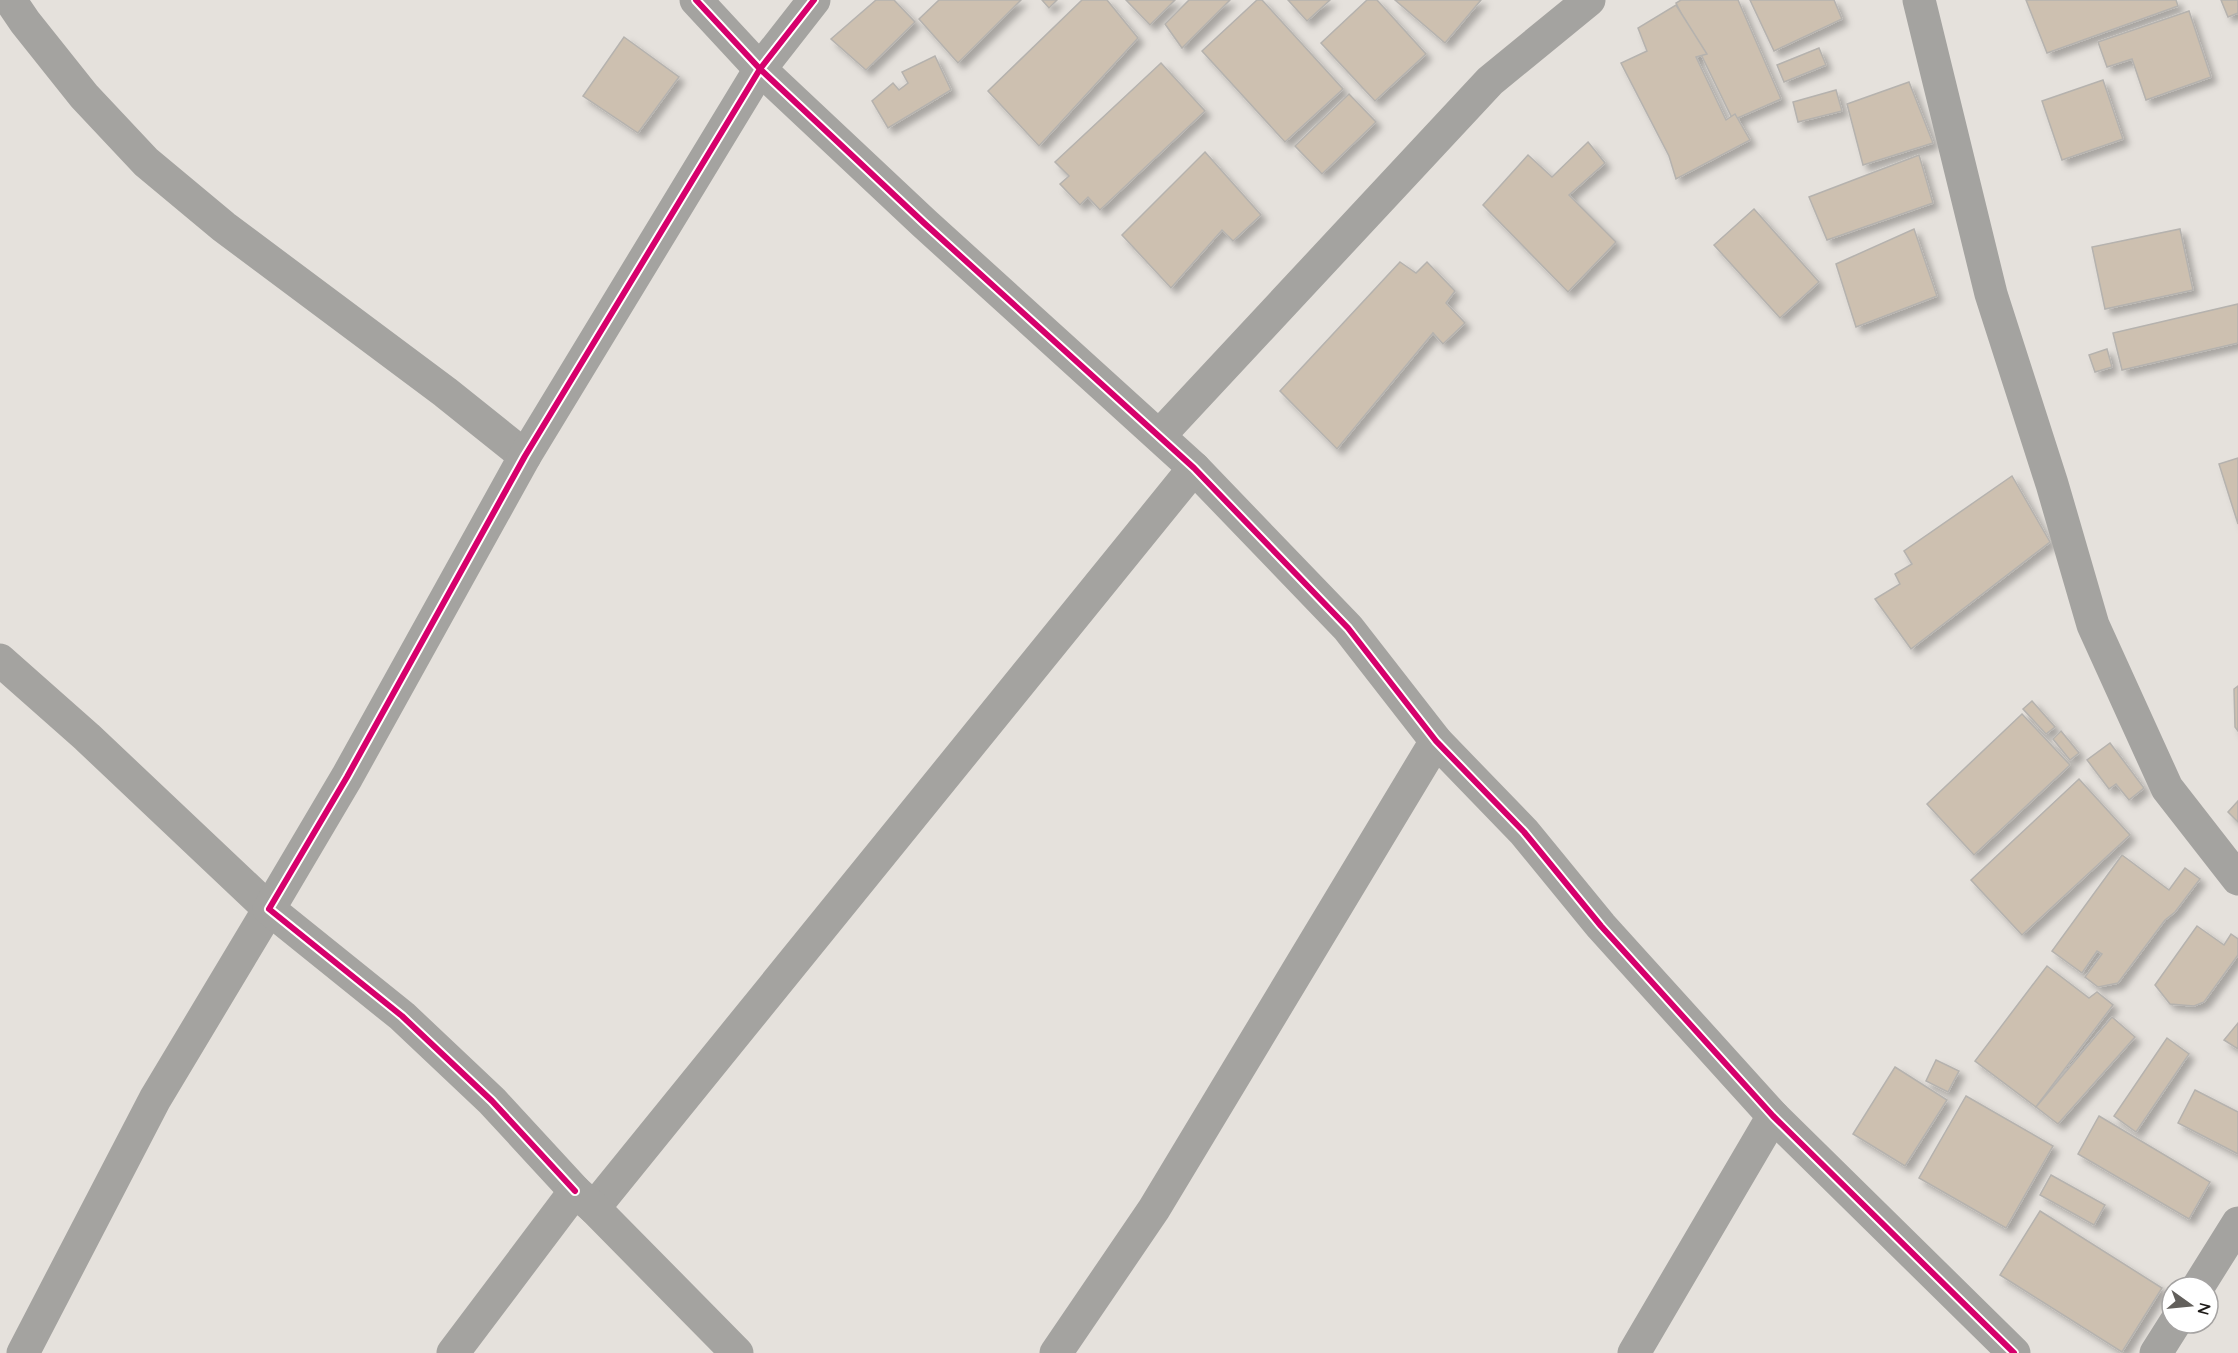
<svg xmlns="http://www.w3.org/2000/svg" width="2238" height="1353" font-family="Quicksand,sans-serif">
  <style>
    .building { fill: #cdc0b0; stroke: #b5b2ae; stroke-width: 1.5; filter: url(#shadow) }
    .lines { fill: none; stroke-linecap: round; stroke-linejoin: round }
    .minor { stroke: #a4a3a0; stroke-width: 33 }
    .cycleway-casing { stroke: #fff; stroke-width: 10 }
    .cycleway { stroke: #d6006c; stroke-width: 6 }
  </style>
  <defs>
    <filter id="shadow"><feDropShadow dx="5.5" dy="5.5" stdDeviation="3" flood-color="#0004"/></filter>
  </defs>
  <rect width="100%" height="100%" fill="#e5e1dc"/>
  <g class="building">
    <polygon points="876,0 894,0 915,22 866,70 831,39"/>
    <polygon points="939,0 1021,0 958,63 919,19"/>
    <polygon points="1042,0 1057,0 1049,8"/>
    <polygon points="1082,0 1107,0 1138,38 1039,146 988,91"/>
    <polygon points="1126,0 1175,0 1150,25"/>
    <polygon points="1189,0 1230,0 1182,48 1165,24"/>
    <polygon points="1257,0 1262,0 1343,89 1285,142 1202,51"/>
    <polygon points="1288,0 1330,0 1307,21"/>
    <polygon points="1367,0 1377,0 1426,54 1375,101 1321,43"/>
    <polygon points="1395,0 1481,0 1445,43"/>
    <polygon points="1681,0 1738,0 1781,99 1733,120 1676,3"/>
    <polygon points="1750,0 1834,0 1842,19 1774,51"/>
    <polygon points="2026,0 2176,0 2178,6 2047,53"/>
    <polygon points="2221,0 2238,0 2238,13 2228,17"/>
    <polygon points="1676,5 1707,54 1696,57 1726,120 1735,114 1750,140 1676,179 1669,156 1621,63 1647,51 1638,28"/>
    <polygon points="2189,11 2211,77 2146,100 2132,59 2107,67 2098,42"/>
    <polygon points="624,37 679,77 638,133 583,96"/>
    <polygon points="1819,48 1826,65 1784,82 1777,65"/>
    <polygon points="935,56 951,90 888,128 872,101 893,83 899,90 908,83 902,72"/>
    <polygon points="1161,63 1205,111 1100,210 1088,197 1080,205 1060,184 1069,176 1055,162"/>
    <polygon points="2103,80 2123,139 2062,160 2042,101"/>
    <polygon points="1909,82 1933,143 1863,165 1847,104"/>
    <polygon points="1836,90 1842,111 1798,122 1793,102"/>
    <polygon points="1349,94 1376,122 1322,174 1295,146"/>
    <polygon points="1588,142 1605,163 1569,195 1616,242 1568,292 1483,205 1528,155 1552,177"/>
    <polygon points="1205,152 1261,215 1233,241 1222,230 1171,288 1122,235"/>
    <polygon points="1919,155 1933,203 1827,240 1809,197"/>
    <polygon points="1754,209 1819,282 1780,318 1714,245"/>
    <polygon points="1914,229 1937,296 1856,327 1836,264"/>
    <polygon points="2180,229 2193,290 2105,309 2092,247"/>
    <polygon points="1400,262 1416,273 1427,262 1455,291 1446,303 1465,323 1443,344 1433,333 1337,449 1280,391"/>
    <polygon points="2238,304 2238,343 2122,370 2113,333"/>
    <polygon points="2107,349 2112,367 2095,372 2089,355"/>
    <polygon points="2238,458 2238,524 2219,464"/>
    <polygon points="2012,476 2050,542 1911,649 1875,599 1900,584 1895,574 1912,564 1904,551"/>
    <polygon points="2238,686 2238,731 2235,727 2234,689"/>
    <polygon points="2032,701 2055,727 2046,734 2023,709"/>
    <polygon points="2022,714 2070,765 1974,855 1927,804"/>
    <polygon points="2061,731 2079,753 2070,760 2053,739"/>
    <polygon points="2110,743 2144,788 2129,800 2116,784 2109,789 2087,760"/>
    <polygon points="2079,779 2130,835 2022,935 1971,880"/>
    <polygon points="2238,801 2238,822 2228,812"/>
    <polygon points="2122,855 2169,890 2185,868 2200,879 2175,912 2165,920 2118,983 2098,987 2085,977 2102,954 2097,951 2082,973 2052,951"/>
    <polygon points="2197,926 2224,945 2231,934 2238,939 2238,955 2204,1002 2194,1006 2170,1004 2155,985"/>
    <polygon points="2047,966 2089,998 2097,992 2113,1005 2036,1107 1975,1061"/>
    <polygon points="2112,1017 2135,1037 2058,1124 2036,1107"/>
    <polygon points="2238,1023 2238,1049 2224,1040"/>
    <polygon points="2167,1038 2189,1054 2136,1132 2114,1116"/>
    <polygon points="1936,1060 1959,1071 1948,1092 1926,1081"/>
    <polygon points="1895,1067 1947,1100 1905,1166 1853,1134"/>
    <polygon points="2195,1090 2238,1112 2238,1154 2178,1123"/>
    <polygon points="1966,1096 2053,1146 2006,1228 1919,1178"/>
    <polygon points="2099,1116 2210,1182 2189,1219 2078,1154"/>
    <polygon points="2051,1175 2105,1205 2094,1225 2040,1195"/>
    <polygon points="2040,1211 2162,1288 2122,1352 2000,1275"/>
  </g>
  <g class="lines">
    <g class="minor">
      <polyline points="10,0 25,22 84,96 146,162 224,227 445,392 525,456"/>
      <polyline points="696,0 760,69 924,223 1194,468 1348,628 1436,741 1524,832 1601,926 1773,1116 2014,1353"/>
      <polyline points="1919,0 1991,294 2052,484 2093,625 2167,788 2238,879"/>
      <polyline points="1160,435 1490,81 1589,0"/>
      <polyline points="0,660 87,737 269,909 155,1099 23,1353"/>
      <polyline points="575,1191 492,1101 402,1016 269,909 347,777 525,456 760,69 814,0"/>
      <polyline points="594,1208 1194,468"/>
      <polyline points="2198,1287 2238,1223"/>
      <polyline points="453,1353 575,1191 594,1208 737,1353"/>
      <polyline points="1056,1353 1154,1209 1436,741"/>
      <polyline points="1634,1353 1773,1116"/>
      <polyline points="2156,1353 2175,1323"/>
    </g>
    <g class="cycleway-casing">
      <g id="cycleway">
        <polyline points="696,0 760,69 924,223 1194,468 1348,628 1436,741 1524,832 1601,926 1773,1116 2014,1353"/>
        <polyline points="575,1191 492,1101 402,1016 269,909 347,777 525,456 760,69 814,0"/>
      </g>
    </g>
    <use href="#cycleway" class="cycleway"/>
  </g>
  <g transform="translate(2190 1305) rotate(105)"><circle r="28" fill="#ffffff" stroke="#a5a3a2" stroke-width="1.5"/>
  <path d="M0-4.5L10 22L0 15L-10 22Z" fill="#63605c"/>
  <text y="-9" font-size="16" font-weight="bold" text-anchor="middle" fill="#1d1a17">N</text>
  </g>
</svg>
